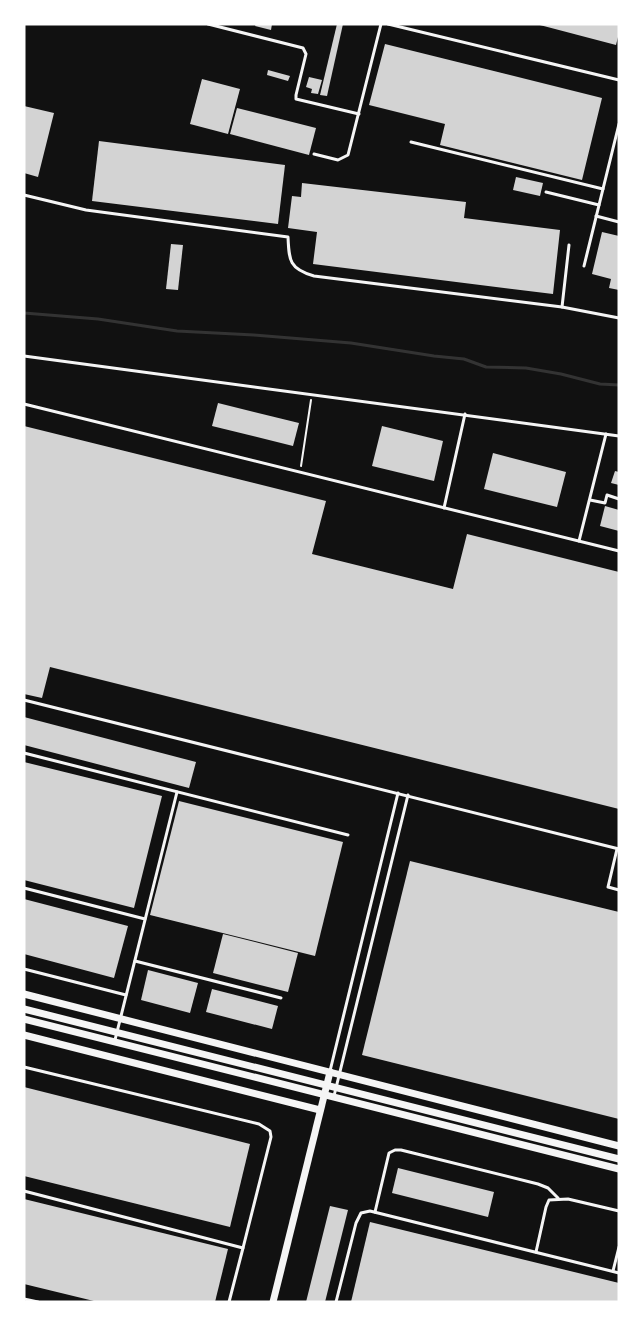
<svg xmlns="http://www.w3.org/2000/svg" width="643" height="1326" font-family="Helvetica,sans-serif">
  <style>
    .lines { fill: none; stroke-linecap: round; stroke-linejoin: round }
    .stream { stroke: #333; stroke-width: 3 }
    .building { fill: #d3d3d3 }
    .path { stroke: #f5f5f5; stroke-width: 2 }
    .service { stroke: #f5f5f5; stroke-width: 3 }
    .tertiary { stroke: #f5f5f5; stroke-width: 7 }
  </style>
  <rect width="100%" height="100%" fill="#111"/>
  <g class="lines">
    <polyline class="stream" points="24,313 98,319 177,331 254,335 351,343 434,356 464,359 486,367 526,368 561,374 600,384 619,385"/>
  </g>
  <g class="building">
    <polygon points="256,24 272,24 271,30 255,26"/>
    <polygon points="337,24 343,24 327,96 320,95"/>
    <polygon points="536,24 619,24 619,33 616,45"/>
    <polygon points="385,44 602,98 582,180 440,145 445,124 369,105"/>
    <polygon points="268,70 290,76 288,81 267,75"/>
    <polygon points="309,77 322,80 318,94 311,93 312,89 306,87"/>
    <polygon points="202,79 240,89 228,134 190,124"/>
    <polygon points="24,106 54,113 38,177 24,173"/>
    <polygon points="237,108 316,128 309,155 230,134"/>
    <polygon points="99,141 285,165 278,224 92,201"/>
    <polygon points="516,177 543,183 540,196 513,190"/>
    <polygon points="302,183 466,202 464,218 560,230 553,294 313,264 317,232 288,228 292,196 301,197"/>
    <polygon points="602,232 619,236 619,290 609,288 611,279 592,274"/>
    <polygon points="171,244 183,245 178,290 166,289"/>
    <polygon points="218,403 299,423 293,446 212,426"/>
    <polygon points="24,426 326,501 312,554 453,589 467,534 619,572 619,809 50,667 42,698 24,694"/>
    <polygon points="382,426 443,441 434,481 372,466"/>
    <polygon points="493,453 566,472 557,507 484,489"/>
    <polygon points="615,471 619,472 619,485 611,483"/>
    <polygon points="605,506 619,510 619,531 600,526"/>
    <polygon points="24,717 196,762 189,788 24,745"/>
    <polygon points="24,762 162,796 134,908 24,880"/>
    <polygon points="179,801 343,842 315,956 150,915"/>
    <polygon points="410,861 619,912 619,1119 362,1055"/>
    <polygon points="24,899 128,926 114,978 24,954"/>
    <polygon points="223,934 298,953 288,992 213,973"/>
    <polygon points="148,970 198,983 190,1013 141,1000"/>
    <polygon points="212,989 278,1006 272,1029 206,1012"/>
    <polygon points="24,1087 250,1144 230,1227 24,1176"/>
    <polygon points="398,1168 494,1192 488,1217 392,1193"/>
    <polygon points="24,1199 228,1249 215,1302 98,1302 24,1284"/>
    <polygon points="330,1206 348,1210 325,1302 306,1302"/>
    <polygon points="370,1222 619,1283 619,1302 351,1302"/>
  </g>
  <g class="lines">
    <polyline class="path" points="301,466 311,400"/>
    <g class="service">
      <polyline points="208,24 303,48 306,54 296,95 296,99 359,114"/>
      <polyline points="388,24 619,80"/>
      <polyline points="411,142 603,189"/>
      <polyline points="314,154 338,160 348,155 381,24"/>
      <polyline points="546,192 599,205"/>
      <path d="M24 195 86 210 288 237C289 260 289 269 314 276L562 307 619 318"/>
      <polyline points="596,216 619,222"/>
      <polyline points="584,266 619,124"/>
      <polyline points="562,307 569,245"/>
      <polyline points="24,356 619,436"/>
      <polyline points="24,404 619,551"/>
      <polyline points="590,500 605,503 607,495 619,499"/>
      <polyline points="444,508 465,414"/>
      <polyline points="579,541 606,434"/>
      <polyline points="24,700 619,849"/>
      <polyline points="24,753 348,835"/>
      <polyline points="617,849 608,887 619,890"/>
      <polyline points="24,888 145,919"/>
      <polyline points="135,961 281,998"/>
      <polyline points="24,969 126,995"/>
      <polyline points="115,1040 177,792"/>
      <polyline points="24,1067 259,1124 270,1131 271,1137 243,1248"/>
      <polyline points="330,1071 398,793"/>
      <polyline points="334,1096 408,795"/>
      <polyline points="24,1191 243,1248 229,1302"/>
      <polyline points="375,1212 389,1153 395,1150 401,1150 538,1184 548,1188 558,1198"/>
      <polyline points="536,1252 546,1207 549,1200 568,1199 619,1211"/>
      <polyline points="613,1271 619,1247"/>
      <polyline points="24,1299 38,1302"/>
      <polyline points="336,1302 356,1223 361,1213 370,1211 619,1273"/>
    </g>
    <g class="tertiary">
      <polyline points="24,994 619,1146"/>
      <polyline points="24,1009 619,1159"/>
      <polyline points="24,1019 619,1169"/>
      <polyline points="24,1035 320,1110"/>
      <polyline points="273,1302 330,1072"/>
    </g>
  </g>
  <rect width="643" height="1326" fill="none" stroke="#ffffff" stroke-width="51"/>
</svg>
